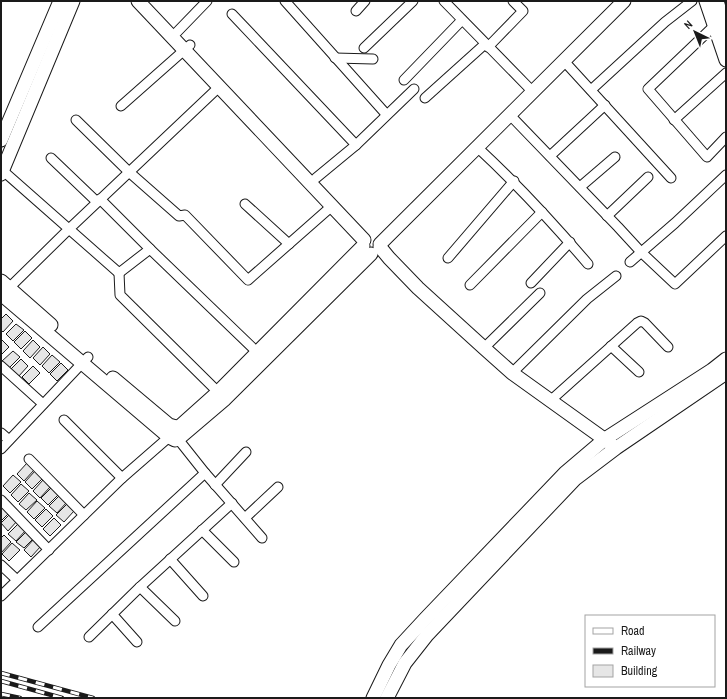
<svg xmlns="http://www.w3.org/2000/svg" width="727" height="699" font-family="'Archivo Narrow',sans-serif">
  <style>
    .building { fill: #e6e6e6; stroke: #1a1a1a }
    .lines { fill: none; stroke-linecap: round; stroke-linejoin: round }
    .street-casing { stroke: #1a1a1a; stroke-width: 11 }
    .secondary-casing { stroke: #1a1a1a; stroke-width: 15 }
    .street { stroke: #fff; stroke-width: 9 }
    .secondary { stroke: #fff; stroke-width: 13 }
    .rail-casing { stroke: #1a1a1a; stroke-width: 4.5 }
    .rail { stroke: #fff; stroke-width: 3; stroke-dasharray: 9; stroke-linecap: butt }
  </style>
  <rect width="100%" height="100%" fill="#fff"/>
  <g class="building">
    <polygon points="6,314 13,321 3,332 1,330 1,319"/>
    <polygon points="16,324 24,330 13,341 6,334"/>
    <polygon points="25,331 32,338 21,349 14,342"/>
    <polygon points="2,340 9,347 1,355 1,341"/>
    <polygon points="33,340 40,347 30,358 23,351"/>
    <polygon points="43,347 50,354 40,365 33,358"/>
    <polygon points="13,351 20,357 9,368 2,361"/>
    <polygon points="52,355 60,362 49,373 42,366"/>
    <polygon points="21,359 28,366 18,377 10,370"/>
    <polygon points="61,363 68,370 57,381 50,374"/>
    <polygon points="33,366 40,373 29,384 22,377"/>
    <polygon points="27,463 34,470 24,481 17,474"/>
    <polygon points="35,471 43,478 32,489 25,482"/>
    <polygon points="13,475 21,482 10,493 3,486"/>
    <polygon points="43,480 50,487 40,498 33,491"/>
    <polygon points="21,484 29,491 18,502 11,495"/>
    <polygon points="52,487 59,494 48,505 41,498"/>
    <polygon points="29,493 37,500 26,510 19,504"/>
    <polygon points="60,495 67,502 57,513 49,506"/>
    <polygon points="37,501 45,508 34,519 27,512"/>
    <polygon points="67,504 74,511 64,522 56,515"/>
    <polygon points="3,505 10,512 1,521 1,507"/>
    <polygon points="46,509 53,516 42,527 35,520"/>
    <polygon points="11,513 18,520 8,531 1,523"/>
    <polygon points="54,518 61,525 50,536 43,529"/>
    <polygon points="19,523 26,530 16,541 8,534"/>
    <polygon points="27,531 34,538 24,548 16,542"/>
    <polygon points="4,535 11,542 1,553 1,538"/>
    <polygon points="34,539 41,546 31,557 24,550"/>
    <polygon points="12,543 20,550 9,561 2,554"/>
  </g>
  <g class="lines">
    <g class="street-casing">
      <g id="street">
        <polyline points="285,1 386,114"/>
        <polyline points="444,1 533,92"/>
        <polyline points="356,11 365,1"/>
        <polyline points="232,14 356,145"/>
        <polyline points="714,26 648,89 707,157 726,137"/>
        <polyline points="177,32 207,1"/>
        <polyline points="488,47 523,11 513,1"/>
        <polyline points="364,48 413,1"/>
        <polyline points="335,58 373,59"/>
        <polyline points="564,61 671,178"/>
        <polyline points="404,80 462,20"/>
        <polyline points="219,87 69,229 119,273 150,249 258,353"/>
        <polyline points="591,90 665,22 692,1"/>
        <polyline points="425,98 485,44"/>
        <polyline points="121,106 190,45"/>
        <polyline points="510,115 618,227 641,252 675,284 726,236"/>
        <polyline points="76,120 129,172 179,216 185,215 248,280 332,206"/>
        <polyline points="674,120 726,73"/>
        <path d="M477 147C517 184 553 223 588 264"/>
        <polyline points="550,156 605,105"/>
        <polyline points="51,158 97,202"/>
        <polyline points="1,169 69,229 9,288"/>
        <polyline points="316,178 356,145 414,89"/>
        <polyline points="580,187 615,157"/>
        <polyline points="100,199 150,249"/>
        <polyline points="245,204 289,244"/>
        <polyline points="607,216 648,177"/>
        <polyline points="448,258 514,181"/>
        <polyline points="630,262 675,223 726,175"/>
        <polyline points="119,273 120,295 218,392"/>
        <polyline points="531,283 570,242"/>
        <polyline points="470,285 542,212"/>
        <polyline points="611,346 639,372"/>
        <polyline points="484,348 540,293"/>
        <polyline points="1,366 43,404"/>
        <polyline points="512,373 587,299 616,276"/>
        <polyline points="550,401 637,323 641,321 645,323 668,347"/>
        <polyline points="64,420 122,478"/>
        <polyline points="1,433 9,440"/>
        <polyline points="1,449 88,357"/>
        <polyline points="29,459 84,515"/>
        <polyline points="205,473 262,538"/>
        <polyline points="215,485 246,452"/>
        <polyline points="1,500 49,550"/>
        <polyline points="245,518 278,487"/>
        <polyline points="202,530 234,562"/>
        <polyline points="170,559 203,596"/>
        <polyline points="1,565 17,580"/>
        <polyline points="140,587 175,621"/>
        <polyline points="1,596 122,478 169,437"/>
        <polyline points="112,614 137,642"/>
        <polyline points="38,627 205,473 178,439 175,434"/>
        <polyline points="89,637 140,587 232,503"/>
      </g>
    </g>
    <g class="secondary-casing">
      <g id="secondary">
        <polyline points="138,1 364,240"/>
        <polyline points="706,1 726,60"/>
        <polyline points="717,1 726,31"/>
        <polyline points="1,140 60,1"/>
        <polyline points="1,174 73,1"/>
        <polyline points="380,244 624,1"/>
        <polyline points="380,247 389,258 418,288 484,348 512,373 611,444"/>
        <polyline points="1,281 51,325"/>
        <polyline points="1,294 169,437 175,440 178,439 225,399 371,254"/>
        <polyline points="113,378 169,425 176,427 180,426 218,392 363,246"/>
        <polyline points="373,698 389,665 401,645 426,618 565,473 605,439 712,370 726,359"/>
        <polyline points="387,698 405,663 427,635 575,479 616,448 726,373"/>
      </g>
    </g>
    <use href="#street" class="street"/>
    <use href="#secondary" class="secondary"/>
    <g class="rail-casing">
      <g id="rail">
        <polyline points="1,673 93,698"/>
        <polyline points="1,681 62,698"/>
        <polyline points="1,694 20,698"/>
      </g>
    </g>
    <use href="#rail" class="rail"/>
  </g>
  <rect width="727" height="699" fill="none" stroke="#1a1a1a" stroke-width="4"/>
  <rect x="585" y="615" width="130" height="72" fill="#ffffff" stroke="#a3a3a3"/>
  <rect x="593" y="628" width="20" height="6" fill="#ffffff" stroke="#a3a3a3"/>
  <text x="621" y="635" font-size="12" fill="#1a1a1a">Road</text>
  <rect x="593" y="648" width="20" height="6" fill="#1a1a1a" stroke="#a3a3a3"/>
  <text x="621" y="655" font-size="12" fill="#1a1a1a">Railway</text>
  <rect x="593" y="665" width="20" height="12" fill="#e6e6e6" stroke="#a3a3a3"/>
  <text x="621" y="675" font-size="12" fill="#1a1a1a">Building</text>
  <g transform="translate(695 32) rotate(317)" stroke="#ffffff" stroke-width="3" paint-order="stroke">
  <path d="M0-3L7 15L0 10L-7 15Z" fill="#1a1a1a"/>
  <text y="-6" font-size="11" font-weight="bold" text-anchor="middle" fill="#1a1a1a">N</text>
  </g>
</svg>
